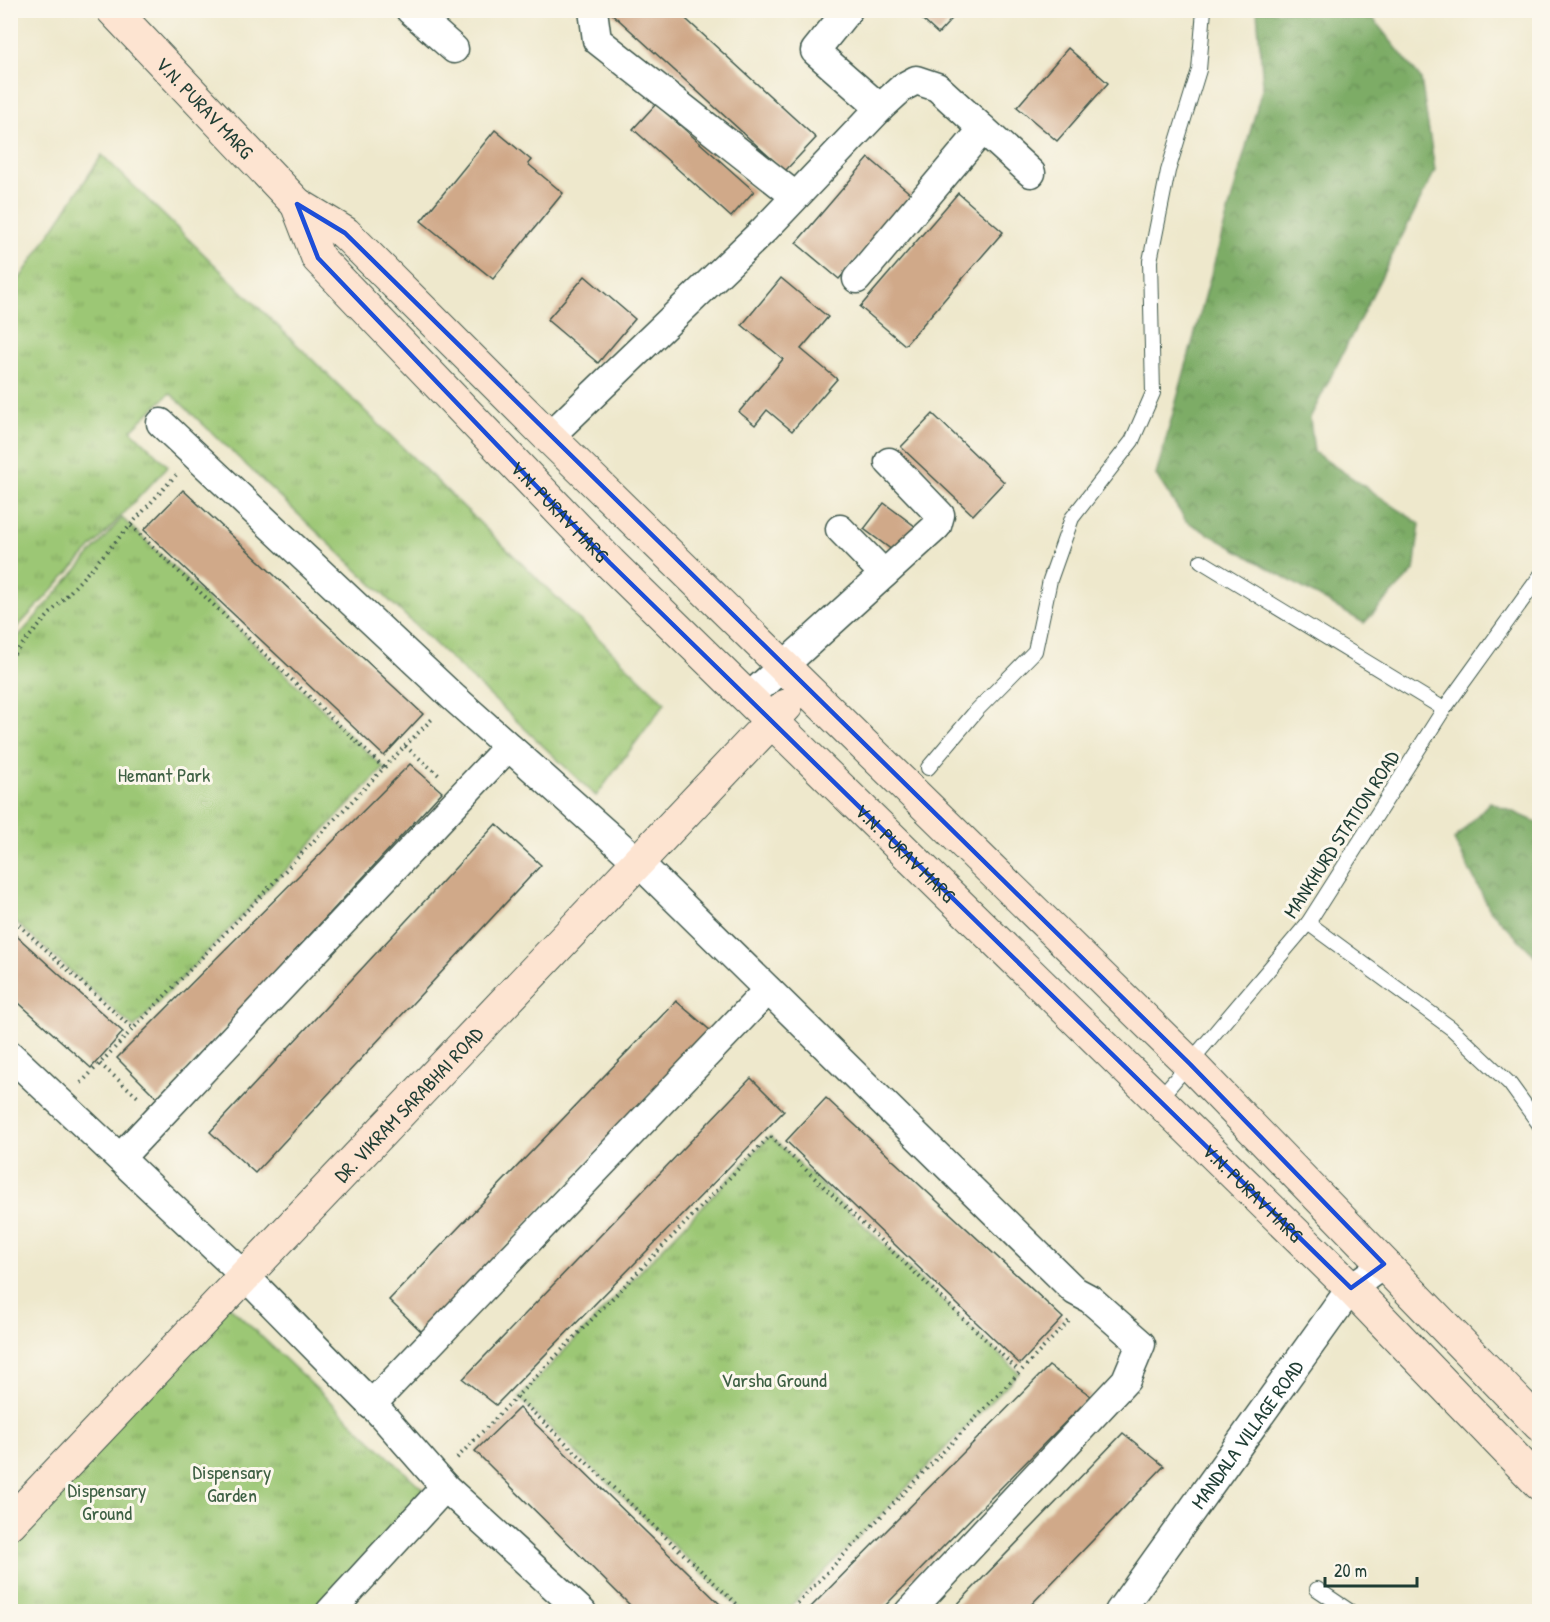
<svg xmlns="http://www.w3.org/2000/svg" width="1550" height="1622" font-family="'Patrick Hand',sans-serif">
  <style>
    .grass { fill: url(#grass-tufts); stroke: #5e8254; stroke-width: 1.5 }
    .forest { fill: url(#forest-crowns); stroke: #4e744d; stroke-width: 1.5 }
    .building { fill: #d0a989 }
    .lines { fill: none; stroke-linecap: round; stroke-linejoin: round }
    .lane-casing { stroke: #3e574b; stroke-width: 16 }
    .street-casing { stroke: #3e574b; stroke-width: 31 }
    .secondary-casing { stroke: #3e574b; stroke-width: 35 }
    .path { stroke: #3e574b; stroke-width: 4; stroke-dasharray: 1.5 4.5; stroke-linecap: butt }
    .lane { stroke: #fff; stroke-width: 14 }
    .street { stroke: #fff; stroke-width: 28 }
    .secondary { stroke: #fde4d1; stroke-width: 33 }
    .marked { fill: none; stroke: #1d4ed8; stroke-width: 4.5; stroke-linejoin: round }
    .labels { text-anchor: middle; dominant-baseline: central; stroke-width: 6; stroke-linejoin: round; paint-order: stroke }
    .street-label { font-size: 20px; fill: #1f3d34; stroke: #fbf7ec }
    .park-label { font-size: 20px; fill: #3e6044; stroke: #fbf7ec }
  </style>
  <defs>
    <pattern id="grass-tufts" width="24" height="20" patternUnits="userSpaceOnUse" patternTransform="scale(1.5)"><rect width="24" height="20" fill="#9cc774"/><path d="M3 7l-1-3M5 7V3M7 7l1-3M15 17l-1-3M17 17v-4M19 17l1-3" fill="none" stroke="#7fa360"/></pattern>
    <pattern id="forest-crowns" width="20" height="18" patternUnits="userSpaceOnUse" patternTransform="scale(1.5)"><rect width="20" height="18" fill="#7dac66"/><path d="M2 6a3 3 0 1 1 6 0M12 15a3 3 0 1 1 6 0" fill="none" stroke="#668d55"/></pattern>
  </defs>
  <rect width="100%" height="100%" fill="#fbf7ec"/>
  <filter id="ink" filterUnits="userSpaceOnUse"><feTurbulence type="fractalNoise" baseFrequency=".0167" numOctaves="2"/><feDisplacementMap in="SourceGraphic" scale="12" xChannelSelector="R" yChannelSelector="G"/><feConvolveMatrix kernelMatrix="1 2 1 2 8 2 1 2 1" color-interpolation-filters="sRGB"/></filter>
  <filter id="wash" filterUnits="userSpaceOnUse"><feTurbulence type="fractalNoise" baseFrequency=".008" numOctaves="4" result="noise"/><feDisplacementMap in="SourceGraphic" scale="24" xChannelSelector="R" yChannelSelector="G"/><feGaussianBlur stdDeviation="1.35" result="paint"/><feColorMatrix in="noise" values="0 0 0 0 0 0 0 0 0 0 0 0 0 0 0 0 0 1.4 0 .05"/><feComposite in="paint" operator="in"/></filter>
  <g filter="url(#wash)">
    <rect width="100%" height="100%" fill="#eee8cc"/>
    <g class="grass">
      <polygon points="102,155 665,703 596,796 170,393 131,430 168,466 11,634 11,292"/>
      <polygon points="122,518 384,768 134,1028 10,917 11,645"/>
      <polygon points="770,1136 1019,1373 786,1611 742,1611 519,1398"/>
      <polygon points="227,1304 428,1494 322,1611 11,1611 10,1531"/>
    </g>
    <g class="forest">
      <polygon points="1257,11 1367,11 1421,79 1435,171 1310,418 1314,452 1420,524 1414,571 1364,623 1186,521 1156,475 1263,85"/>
      <polygon points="1490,802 1539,823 1539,960 1490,910 1454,840"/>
    </g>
    <g id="blocks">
      <g class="building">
        <polygon points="608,10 676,10 816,138 785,171"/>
        <polygon points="912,10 960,10 938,34"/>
        <polygon points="1068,48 1108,83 1057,141 1017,107"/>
        <polygon points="656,104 754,191 731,217 633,129"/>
        <polygon points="495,130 531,160 528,164 563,193 493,279 421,221"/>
        <polygon points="869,158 912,195 839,279 796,243"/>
        <polygon points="958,193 1003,232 905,345 860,307"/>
        <polygon points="585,276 635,319 598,363 547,320"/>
        <polygon points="781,278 828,317 801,349 837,379 792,431 767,410 755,425 739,412 783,359 742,325"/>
        <polygon points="933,414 1004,482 973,515 901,447"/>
        <polygon points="183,490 423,714 384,756 144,530"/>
        <polygon points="884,503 916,527 896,553 864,529"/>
        <polygon points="410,764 442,792 158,1099 117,1058"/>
        <polygon points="496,824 541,865 255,1173 210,1132"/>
        <polygon points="10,930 123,1032 91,1068 10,995"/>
        <polygon points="676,1001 711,1031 422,1332 389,1300"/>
        <polygon points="751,1078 784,1111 496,1405 463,1379"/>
        <polygon points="826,1098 1063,1318 1020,1364 786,1141"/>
        <polygon points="1049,1366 1091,1396 879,1612 806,1612"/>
        <polygon points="519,1408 728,1612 637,1612 475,1451"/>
        <polygon points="1123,1433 1164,1466 1024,1612 950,1612"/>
      </g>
    </g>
  </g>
  <g filter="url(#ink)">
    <use href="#blocks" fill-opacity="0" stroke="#3e574b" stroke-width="1.5"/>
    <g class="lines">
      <g class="lane-casing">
        <g id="lane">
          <polyline points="1201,561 1444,709"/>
          <polyline points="928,768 977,710 1035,651 1050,580 1072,518 1132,441 1153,393 1150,261 1168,171 1199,70 1204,10"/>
          <polyline points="1308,923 1451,1028 1510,1084 1539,1124 1540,1127"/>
          <polyline points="1158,1100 1308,923 1444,709 1540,576"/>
          <polyline points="1317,1589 1351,1612"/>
        </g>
      </g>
      <g class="street-casing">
        <g id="street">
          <polyline points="410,10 454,49"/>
          <polyline points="593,10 597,40 795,196"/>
          <polyline points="848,10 815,51 880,108"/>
          <polyline points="857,279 983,129"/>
          <polyline points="161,423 453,697 638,862 1075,1291 1090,1299 1141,1344 1126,1380 909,1612"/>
          <polyline points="549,437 764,230 880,108 903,87 916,80 937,87 1031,173"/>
          <polyline points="840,529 884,574"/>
          <polyline points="748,698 937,526 940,515 889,462"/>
          <polyline points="10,1055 244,1275 382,1415 445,1487 582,1612"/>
          <polyline points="120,1158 508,747"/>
          <polyline points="371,1405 768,990"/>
          <polyline points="330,1612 445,1487"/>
          <path id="s1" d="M1119 1612 1351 1288 1384 1264"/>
        </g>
      </g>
      <g class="secondary-casing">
        <g id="secondary">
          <path id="s2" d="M113 10 297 204 345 233 549 437 1190 1064 1540 1425"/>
          <path id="s3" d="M297 204 318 258 610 563 1351 1288 1540 1484"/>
          <path id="s4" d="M10 1523 786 706"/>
        </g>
      </g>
      <g class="path">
        <polyline points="131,526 384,768"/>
        <polyline points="10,658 176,475"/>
        <polyline points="405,746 432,719"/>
        <polyline points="10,917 133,1029"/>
        <polyline points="100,1064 138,1097"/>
        <polyline points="81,1083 405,746 441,777"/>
        <polyline points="517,1397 745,1612"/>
        <polyline points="457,1458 770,1136 1019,1371"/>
        <polyline points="789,1612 1069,1321"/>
      </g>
      <use href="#lane" class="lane"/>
      <use href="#street" class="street"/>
      <use href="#secondary" class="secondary"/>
    </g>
  </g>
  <path class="marked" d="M297 204 345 233 1190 1064 1384 1264 1351 1288 610 563 318 258Z"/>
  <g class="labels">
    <g class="street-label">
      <text stroke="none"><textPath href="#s2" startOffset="134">V.N. PURAV MARG</textPath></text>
      <text stroke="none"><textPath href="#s3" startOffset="408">V.N. PURAV MARG</textPath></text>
      <text transform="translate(1341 834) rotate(-57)">MANKHURD STATION ROAD</text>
      <text stroke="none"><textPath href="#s3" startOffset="894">V.N. PURAV MARG</textPath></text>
      <text stroke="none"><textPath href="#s4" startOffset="578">DR. VIKRAM SARABHAI ROAD</textPath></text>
      <text stroke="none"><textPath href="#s3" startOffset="1380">V.N. PURAV MARG</textPath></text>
      <text stroke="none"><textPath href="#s1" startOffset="219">MANDALA VILLAGE ROAD</textPath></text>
    </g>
    <g class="park-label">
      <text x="164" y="774">Hemant Park</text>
      <text x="774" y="1379">Varsha Ground</text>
      <text x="232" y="1471">Dispensary<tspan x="232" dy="23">Garden</tspan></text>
      <text x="107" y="1489">Dispensary<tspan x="107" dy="23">Ground</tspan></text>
    </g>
  </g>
  <rect width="1550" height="1622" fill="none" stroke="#fbf7ec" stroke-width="36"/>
  <path d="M1325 1577v9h92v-9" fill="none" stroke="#1f3d34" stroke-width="3"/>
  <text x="1334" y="1577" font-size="18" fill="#1f3d34" stroke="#fbf7ec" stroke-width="4.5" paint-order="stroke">20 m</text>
</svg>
